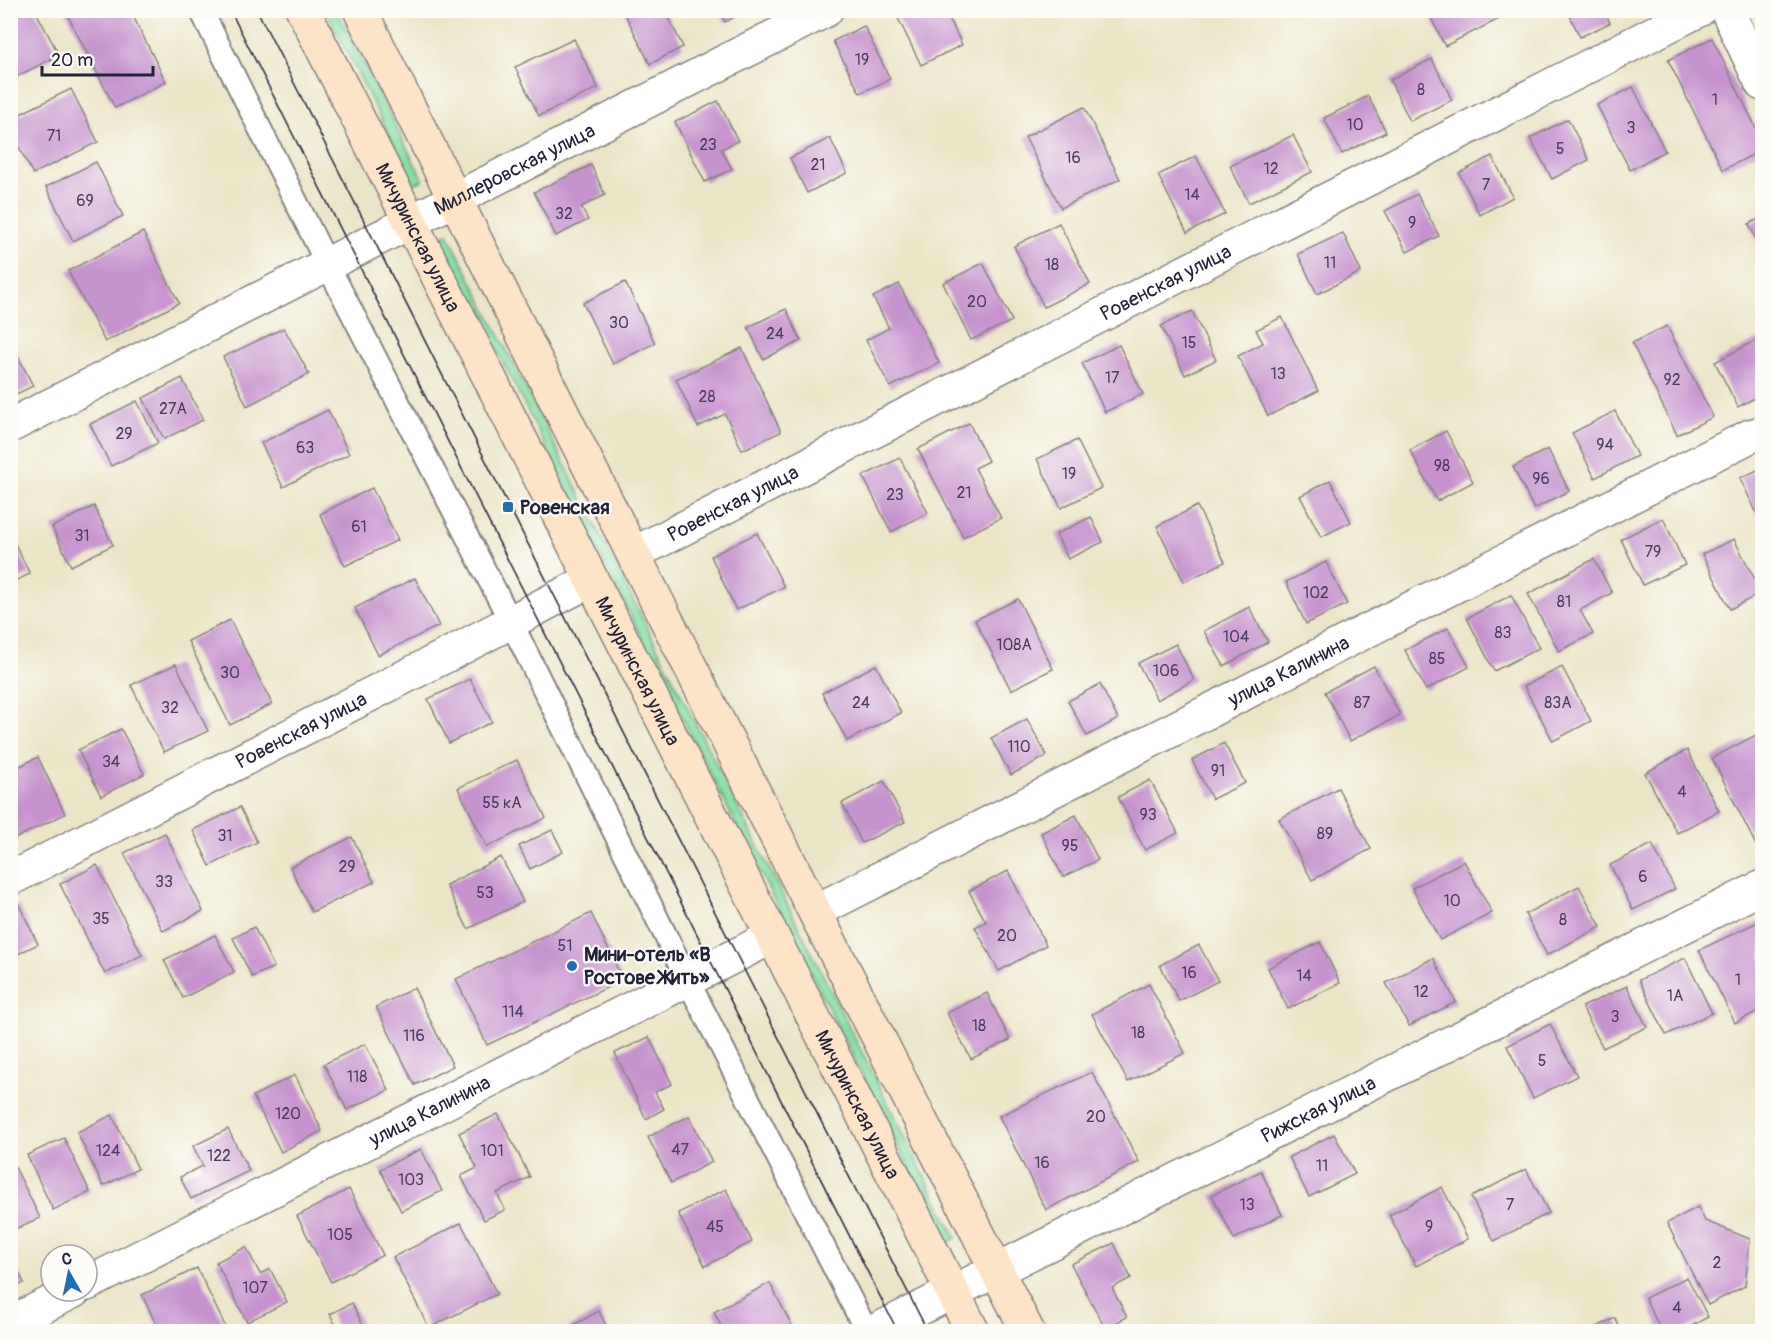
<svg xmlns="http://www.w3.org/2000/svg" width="1773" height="1342" font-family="Pangolin,sans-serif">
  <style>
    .green { fill: #88e0a5; stroke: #558170; stroke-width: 1.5 }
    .building { fill: #c693ce }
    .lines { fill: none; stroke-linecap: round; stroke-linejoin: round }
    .lane-casing { stroke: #868481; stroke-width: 26 }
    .street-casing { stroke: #868481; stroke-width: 36 }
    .secondary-casing { stroke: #868481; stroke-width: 36 }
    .lane { stroke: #fff; stroke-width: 22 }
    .street { stroke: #fff; stroke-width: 33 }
    .secondary { stroke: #fee4c6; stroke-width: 33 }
    .tram { stroke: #22223b; stroke-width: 1.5 }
    .poi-dot { fill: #1f6fb2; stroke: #fdfcf7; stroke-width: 2 }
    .labels { text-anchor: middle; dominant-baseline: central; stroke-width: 4.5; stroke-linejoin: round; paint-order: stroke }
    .number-label { font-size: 16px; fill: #4b3e60 }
    .street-label { font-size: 20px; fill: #22223b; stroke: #fdfcf7 }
    .poi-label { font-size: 20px; font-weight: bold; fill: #22223b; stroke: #fdfcf7; text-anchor: start }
  </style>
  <rect width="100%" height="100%" fill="#fdfcf7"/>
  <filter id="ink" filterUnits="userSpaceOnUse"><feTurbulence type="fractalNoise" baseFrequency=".0167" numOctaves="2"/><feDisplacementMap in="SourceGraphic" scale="12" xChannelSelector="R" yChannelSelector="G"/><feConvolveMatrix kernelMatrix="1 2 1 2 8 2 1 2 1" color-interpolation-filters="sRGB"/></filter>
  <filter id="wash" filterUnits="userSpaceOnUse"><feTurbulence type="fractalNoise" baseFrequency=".008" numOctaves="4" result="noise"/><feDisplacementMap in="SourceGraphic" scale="24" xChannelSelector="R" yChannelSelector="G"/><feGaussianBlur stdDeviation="1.35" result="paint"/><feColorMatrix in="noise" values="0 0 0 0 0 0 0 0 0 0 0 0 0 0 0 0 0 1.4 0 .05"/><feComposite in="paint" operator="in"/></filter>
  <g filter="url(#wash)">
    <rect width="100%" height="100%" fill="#ebe5c7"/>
    <g class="green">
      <polygon points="326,11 337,11 423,180 414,184"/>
      <polygon points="448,234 956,1238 947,1243 440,237"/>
    </g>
    <g id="blocks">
      <g class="building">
        <polygon points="14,10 35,10 59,55 10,80 10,12"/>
        <polygon points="65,10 130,10 166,82 115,108"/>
        <polygon points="623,10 665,10 683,47 650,64"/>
        <polygon points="719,10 748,10 725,22"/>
        <polygon points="894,10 945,10 962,45 921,65"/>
        <polygon points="1427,10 1507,10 1509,14 1445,46"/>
        <polygon points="1567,10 1604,10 1610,23 1580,37"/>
        <polygon points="864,26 890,79 860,93 833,41"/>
        <polygon points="1712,38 1762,140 1762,150 1723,170 1668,60"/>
        <polygon points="574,39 598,88 539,116 515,67"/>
        <polygon points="1432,59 1452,100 1410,121 1390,80"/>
        <polygon points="1633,87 1665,151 1630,170 1597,105"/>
        <polygon points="71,89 98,142 33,174 10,130 10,119"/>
        <polygon points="1368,96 1386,132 1342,154 1324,118"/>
        <polygon points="718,101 738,141 721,149 732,169 705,182 675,122"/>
        <polygon points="1084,107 1120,179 1061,208 1025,137"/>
        <polygon points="1568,119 1589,160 1552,179 1530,138"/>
        <polygon points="1293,135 1312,172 1249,203 1230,166"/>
        <polygon points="830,138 847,173 807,193 790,158"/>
        <polygon points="1196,156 1225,214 1187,233 1158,175"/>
        <polygon points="1492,156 1513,197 1480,215 1459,173"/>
        <polygon points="96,162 123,216 73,241 46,187"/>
        <polygon points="591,165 605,195 581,207 588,220 556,236 534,192"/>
        <polygon points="1417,194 1439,236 1407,252 1385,211"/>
        <polygon points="1762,217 1762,252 1749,224"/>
        <polygon points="1059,223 1090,284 1044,307 1014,246"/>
        <polygon points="143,232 179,303 105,342 68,271"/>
        <polygon points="1343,233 1361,272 1317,294 1298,254"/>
        <polygon points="983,263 1012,321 971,340 943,283"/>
        <polygon points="625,282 655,343 613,364 583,303"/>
        <polygon points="899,284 939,363 890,387 866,340 889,328 873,297"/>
        <polygon points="786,309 801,341 763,359 748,327"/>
        <polygon points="1192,311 1216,360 1185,375 1161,326"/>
        <polygon points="1282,317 1318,391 1268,416 1238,356 1263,343 1256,330"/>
        <polygon points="1667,326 1713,417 1677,435 1632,343"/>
        <polygon points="284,328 309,374 247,406 223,357"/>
        <polygon points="1762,337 1762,394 1738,407 1715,362"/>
        <polygon points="10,340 33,386 10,397"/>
        <polygon points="1119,345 1143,394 1105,412 1082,363"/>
        <polygon points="742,348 781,432 742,450 725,414 698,427 676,379"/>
        <polygon points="182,378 203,420 164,439 143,398"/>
        <polygon points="137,401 158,443 111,466 90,424"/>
        <polygon points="328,410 349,454 283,487 261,443"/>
        <polygon points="1615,411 1637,456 1595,478 1572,433"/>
        <polygon points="969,423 988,461 975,468 1001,518 963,537 918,449"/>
        <polygon points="1446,431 1473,482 1437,501 1410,450"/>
        <polygon points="1077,440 1101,488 1061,508 1037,459"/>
        <polygon points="1548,449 1569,491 1534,509 1513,467"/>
        <polygon points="900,458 928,513 891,532 863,476"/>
        <polygon points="1762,468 1762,524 1740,478"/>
        <polygon points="1330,480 1351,522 1321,537 1300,496"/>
        <polygon points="372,488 398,540 345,566 320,514"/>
        <polygon points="94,506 113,545 71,566 52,527"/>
        <polygon points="1197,506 1225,562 1184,582 1157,526"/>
        <polygon points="1091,517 1103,542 1068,559 1056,534"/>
        <polygon points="1663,518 1685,565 1643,585 1621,539"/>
        <polygon points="757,533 784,587 736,610 711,556"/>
        <polygon points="10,534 30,574 10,583"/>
        <polygon points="1734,539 1762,593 1730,609 1702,554"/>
        <polygon points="1594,559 1612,593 1580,610 1593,634 1559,651 1528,594"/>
        <polygon points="1326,562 1347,604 1306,624 1286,582"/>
        <polygon points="415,578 439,626 378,655 355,608"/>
        <polygon points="1511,595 1539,648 1494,671 1467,618"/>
        <polygon points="1018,599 1053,669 1011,690 975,620"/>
        <polygon points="1249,607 1268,642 1224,666 1204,631"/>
        <polygon points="230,620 272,704 230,725 188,641"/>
        <polygon points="1448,628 1469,667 1426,690 1405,650"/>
        <polygon points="1176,644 1194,680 1157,700 1138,663"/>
        <polygon points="176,664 208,731 164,752 131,685"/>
        <polygon points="876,665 901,713 847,741 822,693"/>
        <polygon points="1374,666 1400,715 1350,741 1325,692"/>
        <polygon points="1562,667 1591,721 1553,741 1524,686"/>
        <polygon points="470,679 492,722 449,743 428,699"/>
        <polygon points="1100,684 1118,719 1087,736 1068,701"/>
        <polygon points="1027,719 1047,756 1011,775 991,738"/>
        <polygon points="121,729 144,774 101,796 78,750"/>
        <polygon points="1756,735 1762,748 1762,846 1758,849 1712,758"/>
        <polygon points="1224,743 1245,783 1212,799 1192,760"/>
        <polygon points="1687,750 1719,811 1677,833 1645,773"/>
        <polygon points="38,757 65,814 12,840 10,771"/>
        <polygon points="517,760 546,818 487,847 458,788"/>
        <polygon points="1150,780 1178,833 1145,850 1118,797"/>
        <polygon points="884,781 905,822 862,843 842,803"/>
        <polygon points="1338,788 1371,849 1312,880 1279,819"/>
        <polygon points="240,807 257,842 210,866 193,830"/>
        <polygon points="1076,815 1098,860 1063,877 1041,833"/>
        <polygon points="552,830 563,852 530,869 519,846"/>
        <polygon points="165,833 203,911 163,931 124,853"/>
        <polygon points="352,837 374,882 312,912 290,867"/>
        <polygon points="1652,844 1675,889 1633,910 1610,865"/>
        <polygon points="501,857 523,902 468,929 446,885"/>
        <polygon points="1464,861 1492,913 1440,940 1412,888"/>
        <polygon points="97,865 142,955 105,974 60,884"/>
        <polygon points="1008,871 1046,945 999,971 975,927 986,922 969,891"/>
        <polygon points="1579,886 1601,927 1547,955 1525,914"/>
        <polygon points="19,905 38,944 10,958 10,909"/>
        <polygon points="591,913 623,980 487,1045 456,979"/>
        <polygon points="1760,921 1762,926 1762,1009 1735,1023 1699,950"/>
        <polygon points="254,927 274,967 252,977 233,938"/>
        <polygon points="215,935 234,972 183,998 164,960"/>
        <polygon points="1320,942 1340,983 1288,1009 1268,968"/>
        <polygon points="1199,945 1218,981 1179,1001 1160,965"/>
        <polygon points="1433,958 1456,1002 1409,1026 1386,983"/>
        <polygon points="1685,958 1712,1013 1666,1035 1639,980"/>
        <polygon points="1149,984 1185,1053 1128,1082 1092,1014"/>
        <polygon points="1627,986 1647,1027 1603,1048 1582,1007"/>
        <polygon points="414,988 453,1066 415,1085 376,1007"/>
        <polygon points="987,993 1010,1040 971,1059 947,1013"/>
        <polygon points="1550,1024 1577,1076 1533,1098 1507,1046"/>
        <polygon points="649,1037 672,1084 655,1092 664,1109 646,1119 615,1053"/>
        <polygon points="365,1044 389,1090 347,1110 324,1064"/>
        <polygon points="1092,1072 1139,1162 1046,1210 999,1116"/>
        <polygon points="295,1075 322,1131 281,1152 253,1096"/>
        <polygon points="498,1114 530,1177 497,1193 505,1210 484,1220 461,1176 477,1168 459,1133"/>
        <polygon points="112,1115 138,1169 103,1186 77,1132"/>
        <polygon points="689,1116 712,1162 671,1183 648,1137"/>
        <polygon points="228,1129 249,1171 191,1199 180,1177 203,1166 193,1146"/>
        <polygon points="1334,1134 1355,1174 1309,1197 1289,1157"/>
        <polygon points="64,1138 90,1192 53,1210 27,1155"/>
        <polygon points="421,1149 442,1191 401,1211 380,1169"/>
        <polygon points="13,1163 40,1218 10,1231 10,1164"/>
        <polygon points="1526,1169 1549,1213 1494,1241 1471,1197"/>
        <polygon points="1261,1171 1282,1215 1234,1239 1212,1195"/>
        <polygon points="1442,1187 1468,1239 1416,1266 1389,1215"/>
        <polygon points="349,1189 383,1255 331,1282 297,1216"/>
        <polygon points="726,1189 752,1242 705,1266 678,1213"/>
        <polygon points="1698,1207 1705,1221 1750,1239 1745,1286 1708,1305 1667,1223"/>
        <polygon points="461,1223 497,1294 429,1328 393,1257"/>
        <polygon points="1114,1243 1131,1278 1112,1288 1127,1317 1105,1328 1071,1264"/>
        <polygon points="246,1247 260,1274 270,1269 287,1302 247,1322 216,1262"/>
        <polygon points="10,1255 24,1283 10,1290"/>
        <polygon points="197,1268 228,1332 160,1332 142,1295"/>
        <polygon points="1687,1277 1708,1317 1680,1332 1662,1332 1645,1298"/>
        <polygon points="770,1283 795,1332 724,1332 714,1312"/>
        <polygon points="352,1303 366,1332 339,1332 330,1314"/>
        <polygon points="599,1311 609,1332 569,1332 568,1328"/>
        <polygon points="1615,1318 1622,1332 1587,1332"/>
      </g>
    </g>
  </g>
  <g filter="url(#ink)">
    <use href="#blocks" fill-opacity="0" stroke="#868481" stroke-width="1.5"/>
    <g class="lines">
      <g class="lane-casing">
        <polyline id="lane" points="201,10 327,264 511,622 687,979 867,1332"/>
      </g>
      <g class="street-casing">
        <g id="street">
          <polyline points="1727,10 1762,84"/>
          <path id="s1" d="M10 426 826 10"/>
          <path id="s2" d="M633 554 1699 10"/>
          <path id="s3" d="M10 879 461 648 591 580"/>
          <path id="s4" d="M816 911 1750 436 1762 433"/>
          <path id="s5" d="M87 1284 772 937"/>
          <polyline points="10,1323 74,1291"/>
          <path id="s6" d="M873 1332 1762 887"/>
        </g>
      </g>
      <g class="secondary-casing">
        <g id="secondary">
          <path id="s7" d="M303 10 973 1332"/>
          <polyline points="360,10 633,554 1028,1332"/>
        </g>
      </g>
      <use href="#lane" class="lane"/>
      <use href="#street" class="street"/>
      <use href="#secondary" class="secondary"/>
      <g class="tram">
        <polyline points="230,10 898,1332"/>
        <polyline points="257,10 928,1332"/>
      </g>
    </g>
  </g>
  <g class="poi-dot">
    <rect x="502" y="501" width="12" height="12" rx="3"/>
    <circle cx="572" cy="966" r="6"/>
  </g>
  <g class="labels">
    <g class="number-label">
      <text x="862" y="60">19</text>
      <text x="1421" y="90">8</text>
      <text x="1715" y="100">1</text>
      <text x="1355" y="125">10</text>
      <text x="1631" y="128">3</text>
      <text x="54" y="136">71</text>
      <text x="708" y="145">23</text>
      <text x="1560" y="149">5</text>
      <text x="1073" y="158">16</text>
      <text x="818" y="165">21</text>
      <text x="1271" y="169">12</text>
      <text x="1486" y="185">7</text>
      <text x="1192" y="195">14</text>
      <text x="85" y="201">69</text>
      <text x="564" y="214">32</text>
      <text x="1412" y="223">9</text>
      <text x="1330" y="263">11</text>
      <text x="1052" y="265">18</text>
      <text x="977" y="302">20</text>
      <text x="619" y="323">30</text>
      <text x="775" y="334">24</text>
      <text x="1189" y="343">15</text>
      <text x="1278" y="374">13</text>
      <text x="1112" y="378">17</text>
      <text x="1672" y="380">92</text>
      <text x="707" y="397">28</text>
      <text x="173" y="409">27А</text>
      <text x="124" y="434">29</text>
      <text x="1605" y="445">94</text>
      <text x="305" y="448">63</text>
      <text x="1442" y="466">98</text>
      <text x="1069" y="474">19</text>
      <text x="1541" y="479">96</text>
      <text x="964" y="493">21</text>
      <text x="895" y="495">23</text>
      <text x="359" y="527">61</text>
      <text x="82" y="536">31</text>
      <text x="1653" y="552">79</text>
      <text x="1316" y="593">102</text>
      <text x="1564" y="602">81</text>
      <text x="1503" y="633">83</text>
      <text x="1236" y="637">104</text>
      <text x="1014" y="645">108А</text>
      <text x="1437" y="659">85</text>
      <text x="1166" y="671">106</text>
      <text x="230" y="673">30</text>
      <text x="861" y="703">24</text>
      <text x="1362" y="703">87</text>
      <text x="1558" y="703">83А</text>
      <text x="170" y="708">32</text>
      <text x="1019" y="747">110</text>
      <text x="111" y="762">34</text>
      <text x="1218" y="771">91</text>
      <text x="1682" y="792">4</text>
      <text x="502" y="803">55 кА</text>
      <text x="1148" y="815">93</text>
      <text x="1325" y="834">89</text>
      <text x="225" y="836">31</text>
      <text x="1070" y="846">95</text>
      <text x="347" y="867">29</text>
      <text x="1643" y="877">6</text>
      <text x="164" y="882">33</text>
      <text x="485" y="893">53</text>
      <text x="1452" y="901">10</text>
      <text x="101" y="919">35</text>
      <text x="1563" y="920">8</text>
      <text x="1007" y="936">20</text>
      <text x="565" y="946">51</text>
      <text x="1189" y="973">16</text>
      <text x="1304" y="976">14</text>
      <text x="1738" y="980">1</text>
      <text x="1421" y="992">12</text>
      <text x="1675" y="996">1А</text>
      <text x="513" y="1012">114</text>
      <text x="1615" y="1017">3</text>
      <text x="979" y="1026">18</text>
      <text x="1138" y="1033">18</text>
      <text x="414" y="1036">116</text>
      <text x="1542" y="1061">5</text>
      <text x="357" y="1077">118</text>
      <text x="288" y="1114">120</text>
      <text x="1096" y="1117">20</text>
      <text x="680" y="1150">47</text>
      <text x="108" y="1151">124</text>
      <text x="492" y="1151">101</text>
      <text x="219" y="1156">122</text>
      <text x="1042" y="1163">16</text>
      <text x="1322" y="1166">11</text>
      <text x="411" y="1180">103</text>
      <text x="1247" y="1205">13</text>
      <text x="1510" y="1205">7</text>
      <text x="715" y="1227">45</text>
      <text x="1429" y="1227">9</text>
      <text x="340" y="1235">105</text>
      <text x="1717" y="1263">2</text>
      <text x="255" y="1288">107</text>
      <text x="1677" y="1308">4</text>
    </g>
    <g class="street-label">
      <text stroke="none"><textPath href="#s1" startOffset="566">Миллеровская улица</textPath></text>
      <text stroke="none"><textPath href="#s7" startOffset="255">Мичуринская улица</textPath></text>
      <text stroke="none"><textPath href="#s2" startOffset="598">Ровенская улица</textPath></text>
      <text stroke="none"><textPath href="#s2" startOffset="112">Ровенская улица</textPath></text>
      <text stroke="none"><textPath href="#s7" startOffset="741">Мичуринская улица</textPath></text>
      <text stroke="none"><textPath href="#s4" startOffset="530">улица Калинина</textPath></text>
      <text stroke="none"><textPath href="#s3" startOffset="327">Ровенская улица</textPath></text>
      <text stroke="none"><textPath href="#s7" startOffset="1227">Мичуринская улица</textPath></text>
      <text stroke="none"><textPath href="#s6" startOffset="498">Рижская улица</textPath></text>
      <text stroke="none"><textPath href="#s5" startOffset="384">улица Калинина</textPath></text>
    </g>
    <g class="poi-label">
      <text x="520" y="507">Ровенская</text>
      <text x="584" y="954">Мини-отель «В<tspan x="584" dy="23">Ростове Жить»</tspan></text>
    </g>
  </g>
  <rect width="1773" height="1342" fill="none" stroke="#fdfcf7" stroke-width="36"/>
  <g transform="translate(69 1273) rotate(351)"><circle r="28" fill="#fdfcf7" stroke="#a5a5ac" stroke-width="1.5"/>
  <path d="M0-4.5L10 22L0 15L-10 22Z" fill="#1f6fb2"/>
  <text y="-9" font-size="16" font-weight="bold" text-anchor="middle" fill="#22223b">С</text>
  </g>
  <path d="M42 66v9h111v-9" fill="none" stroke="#22223b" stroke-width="3"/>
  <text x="51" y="66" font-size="18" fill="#22223b" stroke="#fdfcf7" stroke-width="4.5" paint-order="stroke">20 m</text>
</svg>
